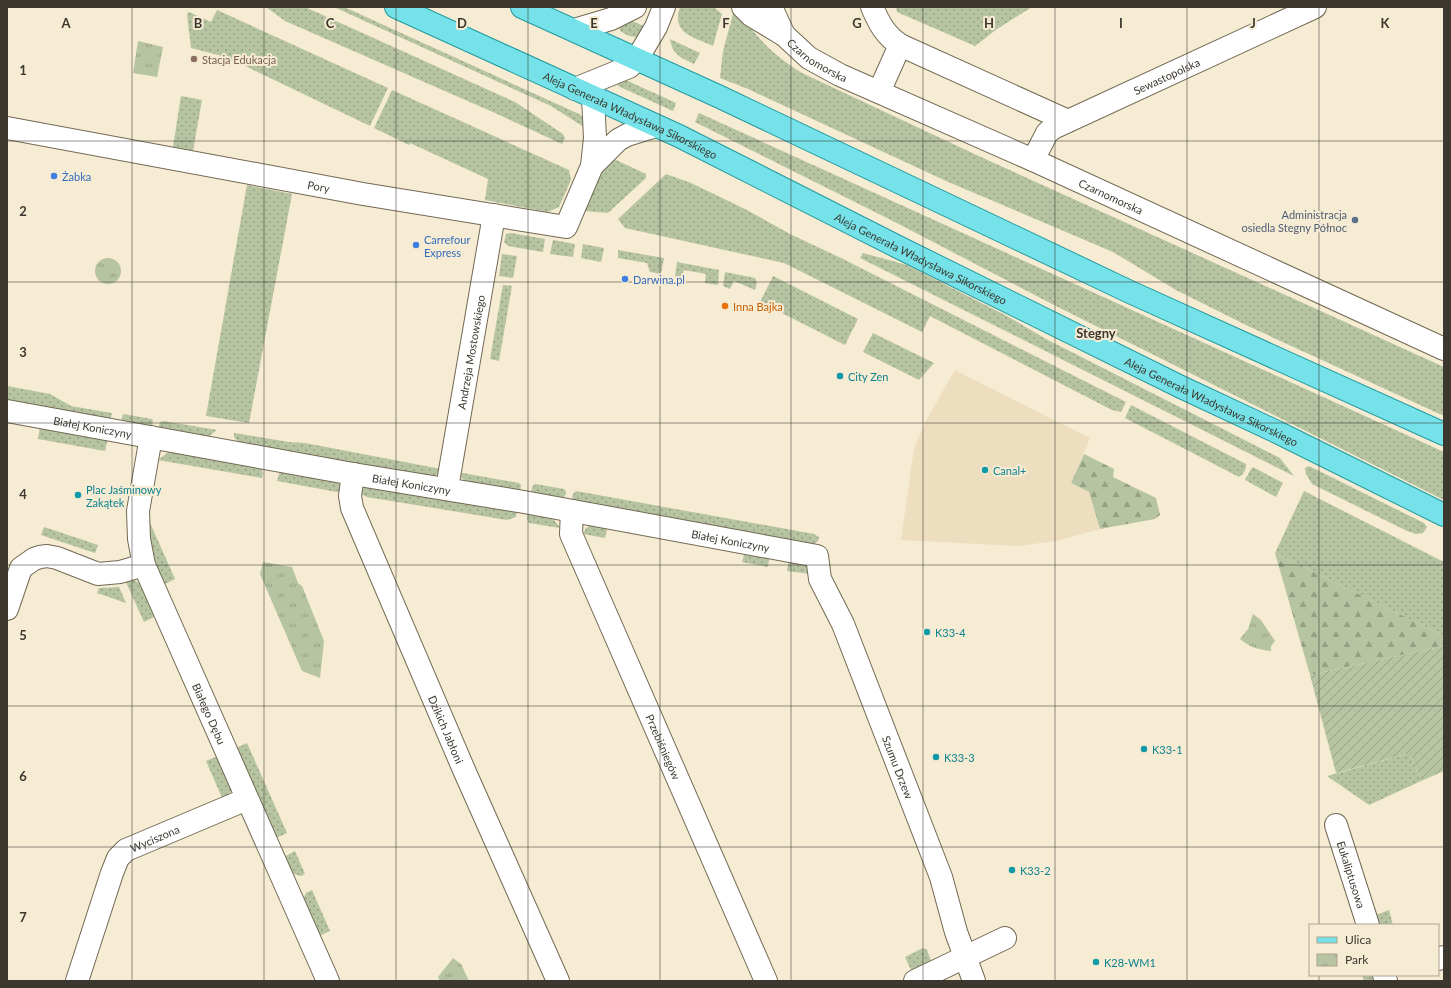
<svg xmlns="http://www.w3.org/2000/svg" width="1451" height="988" font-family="Lato,sans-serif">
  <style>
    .built { fill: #ecdebf }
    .grass { fill: url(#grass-dots) }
    .forest { fill: url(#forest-firs) }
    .park { fill: url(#park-tufts) }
    .garden { fill: url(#garden-furrows) }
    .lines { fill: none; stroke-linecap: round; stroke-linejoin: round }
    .minor-casing { stroke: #736954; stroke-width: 24 }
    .major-casing { stroke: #249a9e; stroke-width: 24 }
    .minor { stroke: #fff; stroke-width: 22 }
    .major { stroke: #74e2e8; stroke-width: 22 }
    .grid { fill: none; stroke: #3c382f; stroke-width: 1; stroke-opacity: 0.55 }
    .education-dot { fill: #8d6e63; stroke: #f6ebd3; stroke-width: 1.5 }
    .shop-dot { fill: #3f7fe0; stroke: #f6ebd3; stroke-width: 1.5 }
    .service-dot { fill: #5c6f8a; stroke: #f6ebd3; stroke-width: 1.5 }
    .food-dot { fill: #e8710a; stroke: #f6ebd3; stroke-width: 1.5 }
    .culture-dot { fill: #0f9aa8; stroke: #f6ebd3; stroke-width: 1.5 }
    .labels { text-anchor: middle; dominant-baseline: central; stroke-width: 4; stroke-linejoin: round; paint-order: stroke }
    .street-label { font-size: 11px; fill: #3c382f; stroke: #f6ebd3 }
    .education-label { font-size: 11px; fill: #785e54; stroke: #f6ebd3; text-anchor: start }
    .shop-label { font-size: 11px; fill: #366cbe; stroke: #f6ebd3; text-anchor: start }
    .service-label { font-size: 11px; fill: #4e5e75; stroke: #f6ebd3; text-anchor: end }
    .food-label { font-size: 11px; fill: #c56008; stroke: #f6ebd3; text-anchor: start }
    .culture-label { font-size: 11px; fill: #0d838f; stroke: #f6ebd3; text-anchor: start }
    .quarter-label { font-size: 13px; font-weight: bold; fill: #3c382f; stroke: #f6ebd3 }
    .grid-label { font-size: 13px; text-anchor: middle; font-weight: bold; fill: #3c382f; stroke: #f6ebd3; stroke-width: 4; stroke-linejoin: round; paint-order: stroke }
  </style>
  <defs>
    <pattern id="grass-dots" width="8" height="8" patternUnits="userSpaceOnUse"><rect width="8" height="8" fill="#b7c4a2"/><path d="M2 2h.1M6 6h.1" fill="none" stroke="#96a084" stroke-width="1.8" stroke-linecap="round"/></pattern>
    <pattern id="forest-firs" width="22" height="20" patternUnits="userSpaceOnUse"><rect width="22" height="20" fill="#b7c4a2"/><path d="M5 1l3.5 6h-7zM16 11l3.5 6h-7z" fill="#96a084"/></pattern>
    <pattern id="park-tufts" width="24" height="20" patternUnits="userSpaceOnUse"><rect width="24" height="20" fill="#b7c4a2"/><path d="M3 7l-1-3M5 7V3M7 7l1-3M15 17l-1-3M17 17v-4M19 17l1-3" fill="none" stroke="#96a084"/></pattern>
    <pattern id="garden-furrows" width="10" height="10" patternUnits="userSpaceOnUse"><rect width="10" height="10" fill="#b7c4a2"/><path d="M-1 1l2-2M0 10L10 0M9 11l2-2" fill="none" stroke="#96a084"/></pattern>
  </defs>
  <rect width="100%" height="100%" fill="#f6ebd3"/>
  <polygon class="built" points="955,370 1090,438 1071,483 1089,492 1100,529 1056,541 1018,546 901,540 914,448 928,417"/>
  <g class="grass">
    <polygon points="266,7 305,7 515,102 563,134 565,138 562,144 495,113 285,21"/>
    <polygon points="334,7 344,7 579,114 584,118 587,129 551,106"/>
    <path d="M680 7H714L722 14 713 46C694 37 671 34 680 7Z"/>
    <polygon points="896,7 1032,7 997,29 975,46 897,12"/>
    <path d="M737 8C757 39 771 53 802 73L983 158 1444 367V416L1250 327 1176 290 1113 252 946 181 748 89 720 78 723 51 734 10Z"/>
    <polygon points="217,10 388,88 370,126 237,62 221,59 222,56 191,48 187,14 189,12 211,22"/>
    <polygon points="628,19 646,27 637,37 629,36 620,31 619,26"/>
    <path d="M670 39 700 53 694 64C681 58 672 54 670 39Z"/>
    <polygon points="623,81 628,81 676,103 673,111 618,86 618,83"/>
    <polygon points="392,90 569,170 571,180 559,207 548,212 485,200 488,179 410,143 409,145 374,128"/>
    <polygon points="181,96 202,100 193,151 173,147"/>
    <polygon points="699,113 1444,452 1444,500 1052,304 891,220 695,122"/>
    <polygon points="612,158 646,174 646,178 608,213 585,211 599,177"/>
    <polygon points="666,174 691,183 745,209 792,235 841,258 1126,402 1121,412 1112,410 930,316 922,332 784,263 625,228 618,219"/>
    <polygon points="247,185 292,194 249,423 206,416"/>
    <polygon points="511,233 545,239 543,252 508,246 504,242 506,234"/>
    <polygon points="553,240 575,244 573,257 550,254"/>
    <polygon points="583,244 604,248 601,262 581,258"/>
    <polygon points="618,250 664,258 661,274 650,272 647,263 618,258"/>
    <polygon points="863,253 907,265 1007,316 1046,339 1280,458 1294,476 860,258"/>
    <polygon points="502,254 517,256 513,278 499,276"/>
    <polygon points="677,262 719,270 718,285 705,283 706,274 684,270 682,278 675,277"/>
    <polygon points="725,272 755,278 757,283 755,290 734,281 730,289 723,286"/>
    <polygon points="773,276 858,319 845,345 760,302"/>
    <polygon points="503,285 512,286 499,361 490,359"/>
    <polygon points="873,333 934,363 919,380 863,352"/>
    <polygon points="7,386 50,394 71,406 112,413 110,422 7,403"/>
    <path d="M1131 405 1246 464C1247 468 1243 475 1239 477L1125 418Z"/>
    <polygon points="123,414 152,419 153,421 151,429 121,424"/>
    <polygon points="163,421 217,430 208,437 158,430 160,422"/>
    <polygon points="40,426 108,438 105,451 38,439"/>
    <polygon points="234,433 289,442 305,443 441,469 440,472 433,477 240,444 234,437"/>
    <polygon points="170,451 261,468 263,473 262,478 158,460"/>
    <polygon points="1309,466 1424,523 1427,527 1423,533 1416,534 1407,531 1312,484 1306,474 1305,468"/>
    <polygon points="1253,467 1283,483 1276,497 1245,480 1251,469"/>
    <polygon points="280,471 339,483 343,491 337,492 277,481"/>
    <polygon points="457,472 519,483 521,485 520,493 473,485 464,480"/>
    <polygon points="535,484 564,489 566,492 565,496 562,500 531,495 532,487"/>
    <polygon points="366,486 517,509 516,517 507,520 367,497 358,493 361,488"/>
    <polygon points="576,491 814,534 819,537 818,541 814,544 574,502 572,498 573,494"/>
    <polygon points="1304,491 1444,562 1444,636 1275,553"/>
    <path d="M528 511C542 514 553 515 560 528L529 523 527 519Z"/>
    <polygon points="147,516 175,579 163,585 151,555"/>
    <polygon points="594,524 606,526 607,530 605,538 583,534 586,528"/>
    <polygon points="44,527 98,545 95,553 41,535"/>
    <polygon points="748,550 770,554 768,567 742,562 744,555"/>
    <path d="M789 558C802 561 806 561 811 574L787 571Z"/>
    <polygon points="134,580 141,584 158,615 144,622 126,582"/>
    <polygon points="119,587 126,603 97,593 99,588"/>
    <polygon points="247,743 287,833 274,839 234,749"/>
    <polygon points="1410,753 1421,781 1369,805 1327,776"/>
    <polygon points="220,755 232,788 230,793 223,800 206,761"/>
    <polygon points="295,851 305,874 301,876 291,873 282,858"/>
    <polygon points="312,890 330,931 317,937 303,899 306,893"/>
    <polygon points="1389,910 1393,925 1379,925 1376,915"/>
    <polygon points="923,948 927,950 932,963 912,972 905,957"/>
    <polygon points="1362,975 1374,975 1376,981 1364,981"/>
  </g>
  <g class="forest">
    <polygon points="1084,454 1114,469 1113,477 1156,498 1160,515 1155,519 1100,529 1089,492 1071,483"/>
    <polygon points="1275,553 1444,636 1444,646 1310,675"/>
  </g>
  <g class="park">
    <polygon points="138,41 163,47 157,77 133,73"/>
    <circle cx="108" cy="271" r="13"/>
    <polygon points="263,562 292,567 298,583 302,586 324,641 320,678 302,671 260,574"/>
    <path d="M1253 614 1261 620 1275 641 1271 646V651C1259 650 1249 647 1240 639L1248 629Z"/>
    <polygon points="453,958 461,964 469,981 440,981 438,977"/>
  </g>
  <polygon class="garden" points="1444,646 1444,771 1421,781 1410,753 1336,773 1310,675"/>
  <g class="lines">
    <g class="minor-casing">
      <g id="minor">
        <path id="s1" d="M743 7 751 15 784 35 809 58 840 75 1033 160 1444 349"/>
        <polyline points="771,7 784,35"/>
        <path d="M872 7C879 23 885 35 900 45L879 92"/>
        <polyline points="574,30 611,19 635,7"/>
        <polyline points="900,45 1068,121"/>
        <polyline points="575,89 629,67 637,59 656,27 664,7"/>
        <path id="s2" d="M7 128 363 194 566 227 592 166 595 138 593 97"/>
        <path id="s3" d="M1033 160 1047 133 1053 128 1315 7"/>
        <polyline points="592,166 618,140 627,135 656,126"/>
        <path id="s4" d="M7 411 353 474 524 502 817 556 820 579 843 624 941 877 956 932 974 981"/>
        <path id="s5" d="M151 437 138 511 139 539 144 565 328 981"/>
        <path id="s6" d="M353 474 350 496 352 508 464 770 558 981"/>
        <path id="s7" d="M447 488 494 215"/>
        <path id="s8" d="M572 511 571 534 766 981"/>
        <polyline points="7,609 21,568 34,559 40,557 47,556 57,558 98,574 120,572 144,565"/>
        <path id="s9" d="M1336 825 1368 925"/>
        <polyline points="1438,959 1444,957"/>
        <polyline points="1384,975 1386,981"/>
        <path id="s10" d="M77 981 112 873 118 858 126 850 247 799"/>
        <polyline points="915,981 1005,938"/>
      </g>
    </g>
    <g class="major-casing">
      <g id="major">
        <path id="s11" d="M396 7 679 136 900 248 1181 387 1277 432 1444 515"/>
        <polyline points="522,7 720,97 1130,292 1444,434"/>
      </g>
    </g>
    <use href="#minor" class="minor"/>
    <use href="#major" class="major"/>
  </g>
  <path class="grid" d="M132 7V981M264 7V981M396 7V981M528 7V981M660 7V981M791 7V981M923 7V981M1055 7V981M1187 7V981M1319 7V925M7 141H1444M7 282H1444M7 423H1444M7 565H1444M7 706H1444M7 847H1444M1319 975V981"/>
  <circle class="education-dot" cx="194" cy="59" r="4"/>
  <g class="shop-dot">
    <circle cx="54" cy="176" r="4"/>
    <circle cx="416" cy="245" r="4"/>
    <circle cx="625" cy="279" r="4"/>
  </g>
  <circle class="service-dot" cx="1355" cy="220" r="4"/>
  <circle class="food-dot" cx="725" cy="306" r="4"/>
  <g class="culture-dot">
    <circle cx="840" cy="376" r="4"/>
    <circle cx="985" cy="470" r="4"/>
    <circle cx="78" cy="495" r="4"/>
    <circle cx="927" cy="632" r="4"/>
    <circle cx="1144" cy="749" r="4"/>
    <circle cx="936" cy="757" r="4"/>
    <circle cx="1012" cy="870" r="4"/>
    <circle cx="1096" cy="962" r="4"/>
  </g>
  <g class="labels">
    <g class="street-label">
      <text stroke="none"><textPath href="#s1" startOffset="92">Czarnomorska</textPath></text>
      <text stroke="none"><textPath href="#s3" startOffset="163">Sewastopolska</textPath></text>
      <text stroke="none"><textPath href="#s11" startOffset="258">Aleja Generała Władysława Sikorskiego</textPath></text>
      <text stroke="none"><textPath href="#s2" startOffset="317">Pory</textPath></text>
      <text stroke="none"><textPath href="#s1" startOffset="416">Czarnomorska</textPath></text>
      <text stroke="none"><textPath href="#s11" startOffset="582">Aleja Generała Władysława Sikorskiego</textPath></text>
      <text stroke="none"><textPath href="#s7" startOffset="138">Andrzeja Mostowskiego</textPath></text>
      <text stroke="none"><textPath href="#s11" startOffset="906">Aleja Generała Władysława Sikorskiego</textPath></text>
      <text stroke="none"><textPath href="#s4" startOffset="87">Białej Koniczyny</textPath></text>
      <text stroke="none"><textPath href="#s4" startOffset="411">Białej Koniczyny</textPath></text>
      <text stroke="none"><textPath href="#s4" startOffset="735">Białej Koniczyny</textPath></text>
      <text stroke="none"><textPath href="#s5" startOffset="292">Białego Dębu</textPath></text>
      <text stroke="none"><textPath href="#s6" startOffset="275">Dzikich Jabłoni</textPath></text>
      <text stroke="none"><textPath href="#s8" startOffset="255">Przebiśniegów</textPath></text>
      <text stroke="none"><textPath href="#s4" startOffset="1050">Szumu Drzew</textPath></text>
      <text stroke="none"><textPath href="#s10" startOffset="172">Wyciszona</textPath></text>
      <text stroke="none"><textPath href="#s9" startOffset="52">Eukaliptusowa</textPath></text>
    </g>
    <g class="education-label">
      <text x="202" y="59">Stacja Edukacja</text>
    </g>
    <g class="shop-label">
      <text x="62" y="176">Żabka</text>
      <text x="424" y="239">Carrefour<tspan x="424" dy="13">Express</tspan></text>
      <text x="633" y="279">Darwina.pl</text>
    </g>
    <g class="service-label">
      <text x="1347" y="214">Administracja<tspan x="1347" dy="13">osiedla Stegny Północ</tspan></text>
    </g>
    <g class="food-label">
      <text x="733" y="306">Inna Bajka</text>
    </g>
    <g class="culture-label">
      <text x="848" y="376">City Zen</text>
      <text x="993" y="470">Canal+</text>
      <text x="86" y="489">Plac Jaśminowy<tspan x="86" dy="13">Zakątek</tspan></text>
      <text x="935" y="632">K33-4</text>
      <text x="1152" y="749">K33-1</text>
      <text x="944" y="757">K33-3</text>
      <text x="1020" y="870">K33-2</text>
      <text x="1104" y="962">K28-WM1</text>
    </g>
    <g class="quarter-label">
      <text x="1096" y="333">Stegny</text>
    </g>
  </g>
  <g class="grid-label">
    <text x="66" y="28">A</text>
    <text x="198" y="28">B</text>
    <text x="330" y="28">C</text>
    <text x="462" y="28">D</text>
    <text x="594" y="28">E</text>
    <text x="726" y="28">F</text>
    <text x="857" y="28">G</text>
    <text x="989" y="28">H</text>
    <text x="1121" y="28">I</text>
    <text x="1253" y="28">J</text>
    <text x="1385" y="28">K</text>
    <text x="23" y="75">1</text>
    <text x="23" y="216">2</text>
    <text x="23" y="357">3</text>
    <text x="23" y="499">4</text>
    <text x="23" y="640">5</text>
    <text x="23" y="781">6</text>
    <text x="23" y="922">7</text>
  </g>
  <rect width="1451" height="988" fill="none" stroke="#3c382f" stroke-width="16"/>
  <rect x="1309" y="924" width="130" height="52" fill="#f6ebd3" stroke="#aca391"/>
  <rect x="1317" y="937" width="20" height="6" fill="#74e2e8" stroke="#aca391"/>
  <text x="1345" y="944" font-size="12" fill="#3c382f">Ulica</text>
  <rect x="1317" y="954" width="20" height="12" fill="url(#park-tufts)" stroke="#aca391"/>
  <text x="1345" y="964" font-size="12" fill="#3c382f">Park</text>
</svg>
